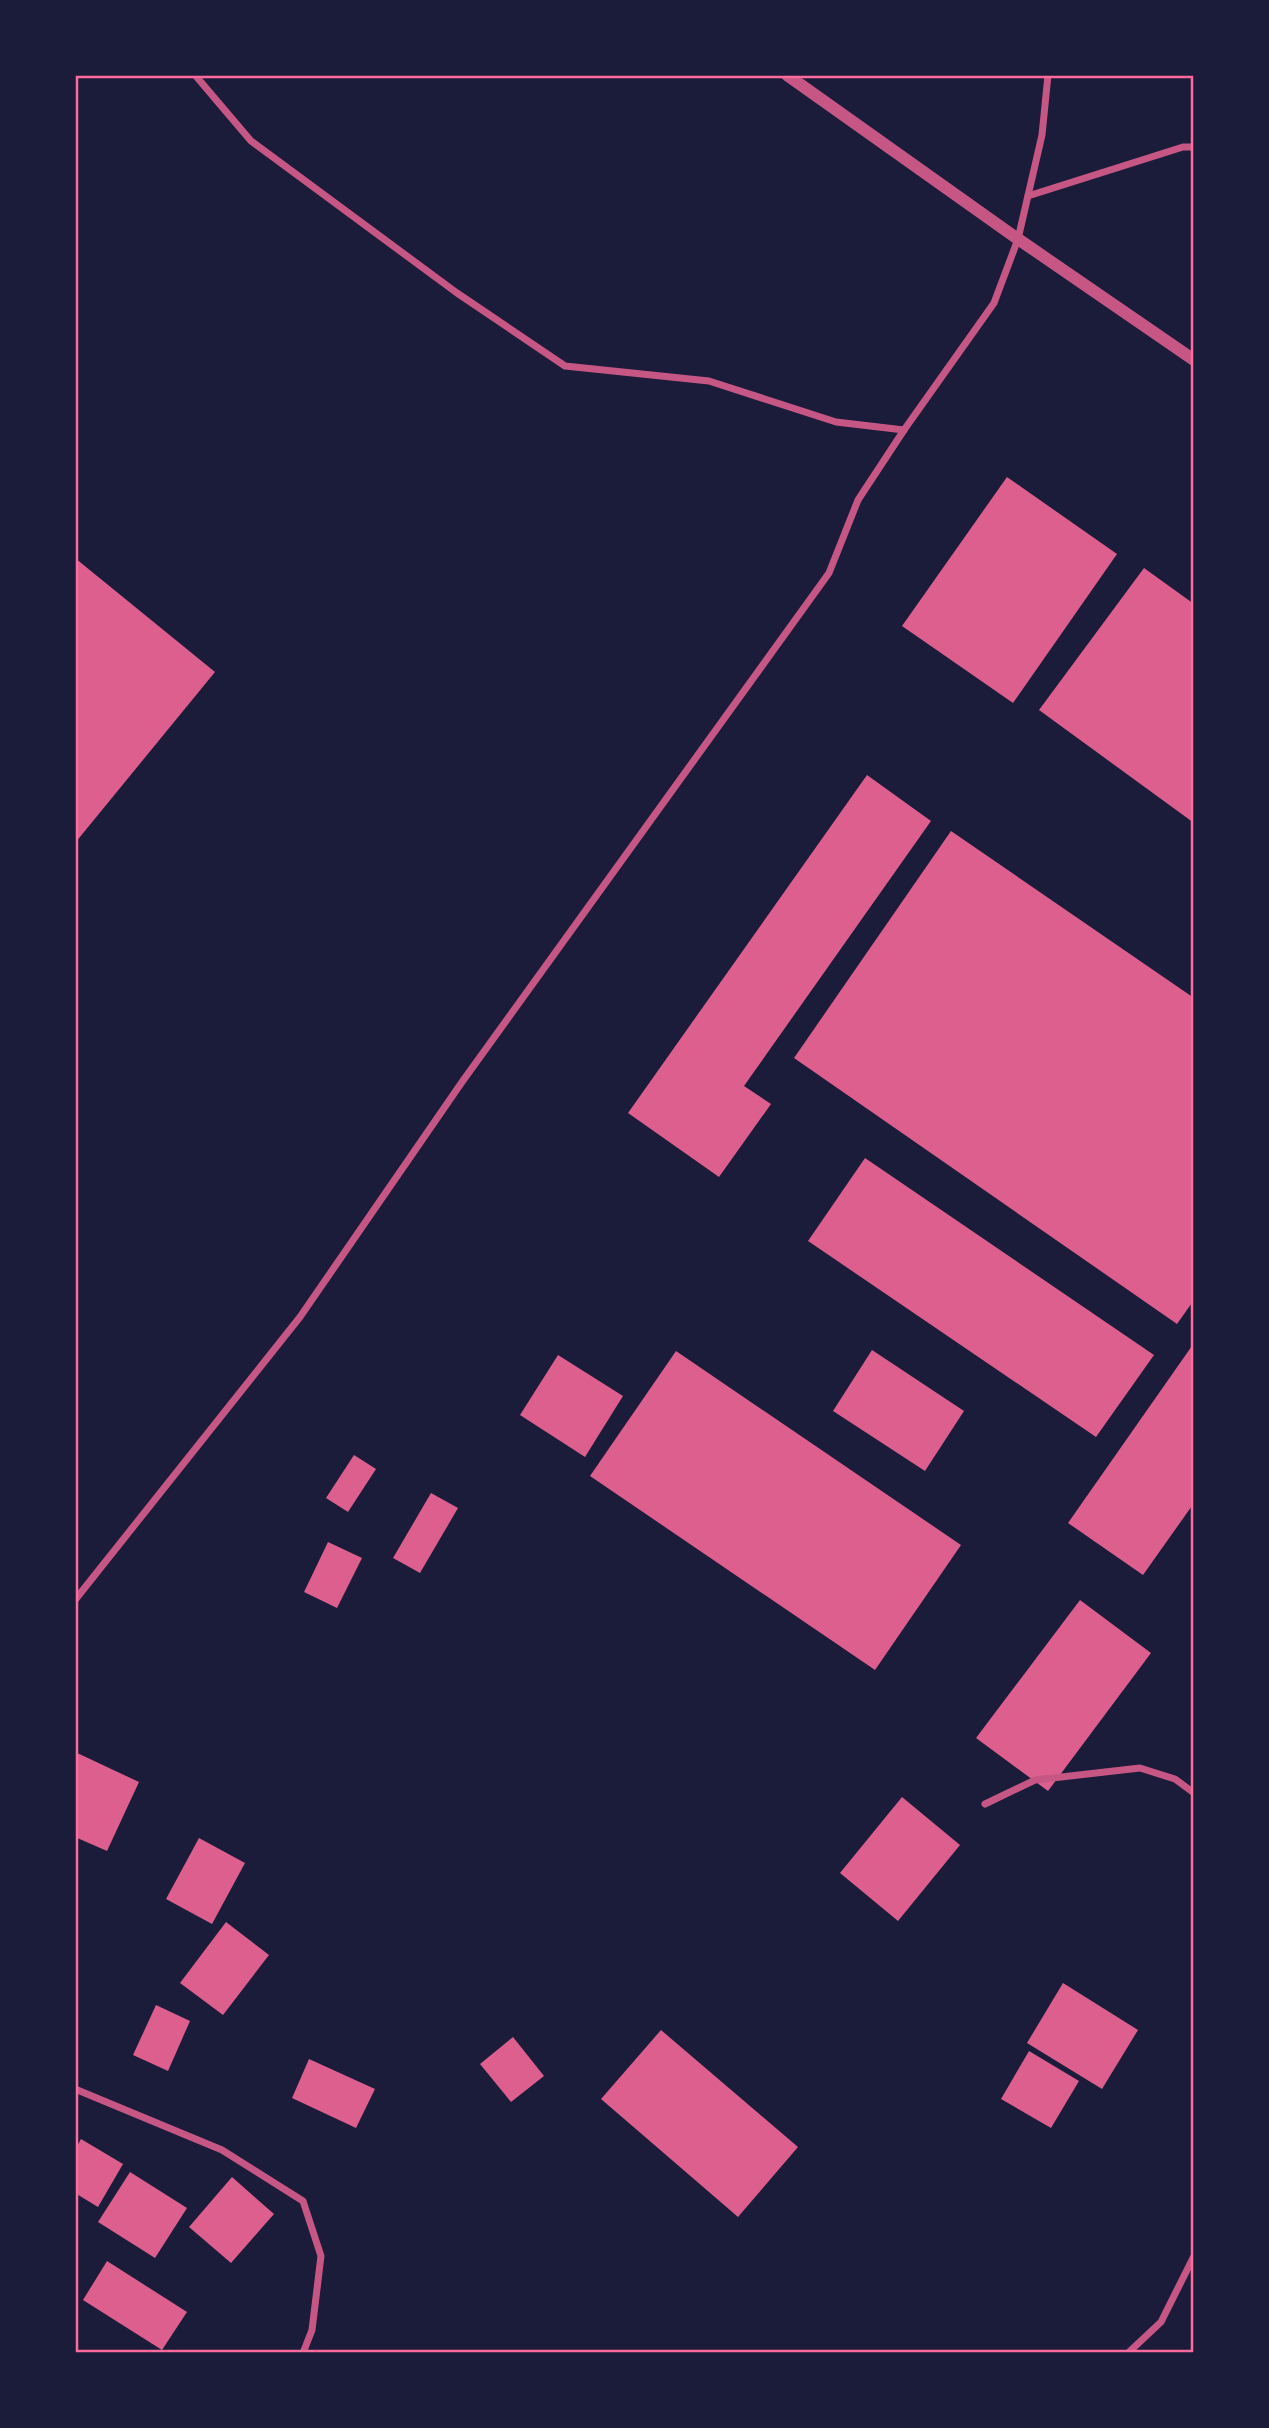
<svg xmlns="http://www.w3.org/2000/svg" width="1269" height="2428" font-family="'Playfair Display',serif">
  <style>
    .building { fill: #dd5f8e }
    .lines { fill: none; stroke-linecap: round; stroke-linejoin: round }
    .minor { stroke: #c65784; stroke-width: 7 }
    .tertiary { stroke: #c65784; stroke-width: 12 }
    .neatline { fill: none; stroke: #ff6b9d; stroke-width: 2.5 }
  </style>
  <rect width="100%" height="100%" fill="#1b1b3a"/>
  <g class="building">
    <polygon points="1007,477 1117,554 1013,703 902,626"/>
    <polygon points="75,558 215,672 75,843"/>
    <polygon points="1144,568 1194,604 1194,823 1039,710"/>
    <polygon points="867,775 931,821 744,1086 771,1104 719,1177 628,1113"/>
    <polygon points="951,831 1194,998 1194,1300 1177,1324 794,1058"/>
    <polygon points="865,1158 1154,1355 1096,1437 808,1241"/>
    <polygon points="1194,1343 1194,1503 1143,1575 1068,1523"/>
    <polygon points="872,1350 964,1411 925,1471 833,1411"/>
    <polygon points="676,1351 961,1545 875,1670 590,1476"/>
    <polygon points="558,1355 623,1396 585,1457 520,1415"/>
    <polygon points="354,1455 376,1469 348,1512 326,1498"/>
    <polygon points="431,1493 458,1508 420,1573 393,1558"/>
    <polygon points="328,1542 362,1558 337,1608 304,1592"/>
    <polygon points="1080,1600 1151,1653 1048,1791 976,1738"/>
    <polygon points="75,1752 139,1782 107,1851 75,1837"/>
    <polygon points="902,1797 960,1845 898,1921 840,1873"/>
    <polygon points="199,1838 245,1863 212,1924 166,1899"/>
    <polygon points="226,1922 269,1955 223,2015 180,1983"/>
    <polygon points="1063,1983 1138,2030 1102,2089 1027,2043"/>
    <polygon points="156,2005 190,2021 168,2071 133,2055"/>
    <polygon points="661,2030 798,2147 738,2217 601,2099"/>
    <polygon points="513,2037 544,2076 511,2102 480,2064"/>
    <polygon points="1029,2051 1079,2081 1051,2128 1001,2099"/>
    <polygon points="309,2059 375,2089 356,2128 292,2098"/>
    <polygon points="81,2139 123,2164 98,2207 75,2193 75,2150"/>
    <polygon points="130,2172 187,2208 155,2258 98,2222"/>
    <polygon points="232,2177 274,2214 231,2263 189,2227"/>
    <polygon points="107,2261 187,2312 162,2350 83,2300"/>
  </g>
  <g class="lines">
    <g class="minor">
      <polyline points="195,75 251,141 457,293 565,366 709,381 836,422 904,430"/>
      <polyline points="1028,196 1183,147 1194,147"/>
      <polyline points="75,1600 300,1317 462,1082 829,573 858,500 904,430 994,303 1018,239 1042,135 1048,75"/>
      <polyline points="985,1804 1035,1780 1140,1768 1175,1779 1194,1793"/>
      <polyline points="75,2089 222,2150 303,2201 321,2256 312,2330 303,2353"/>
      <polyline points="1128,2353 1161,2322 1194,2256"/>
    </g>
    <polyline class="tertiary" points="787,75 1018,239 1194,360"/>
  </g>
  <rect width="1269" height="2428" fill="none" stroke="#1b1b3a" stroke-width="154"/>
  <rect x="77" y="77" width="1115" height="2274" class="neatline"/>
</svg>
